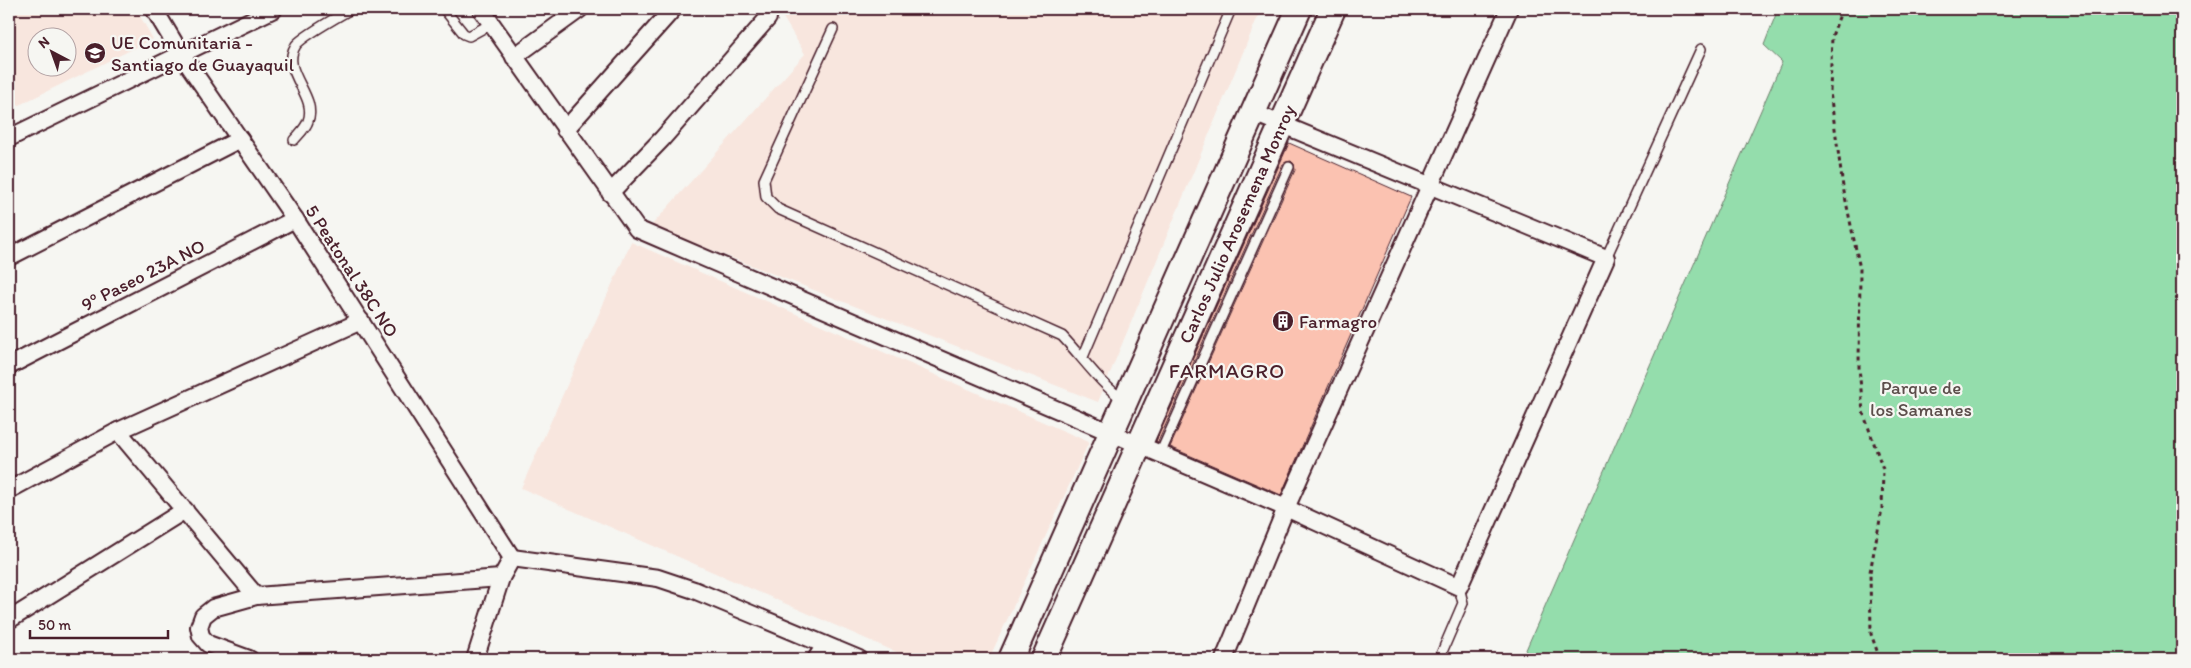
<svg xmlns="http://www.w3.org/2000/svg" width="2191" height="668" font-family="Itim,sans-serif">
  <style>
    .built { fill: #f8e6de; fill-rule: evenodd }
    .green { fill: #94ddac; stroke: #6f7e6c }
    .building { fill: #fbc2b1; stroke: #4a1f2b }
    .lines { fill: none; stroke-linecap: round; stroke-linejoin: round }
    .lane-casing { stroke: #4a1f2b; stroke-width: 12 }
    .street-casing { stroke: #4a1f2b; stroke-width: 20 }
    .secondary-casing { stroke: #4a1f2b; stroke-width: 28 }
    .path { stroke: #4a1f2b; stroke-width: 3; stroke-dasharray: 4 4; stroke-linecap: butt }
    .lane { stroke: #f6f6f2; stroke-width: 9 }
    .street { stroke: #f6f6f2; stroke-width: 16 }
    .secondary { stroke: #f6f6f2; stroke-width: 24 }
    .labels { text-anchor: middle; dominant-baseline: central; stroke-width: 4.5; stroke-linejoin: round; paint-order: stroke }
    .poi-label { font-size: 19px; fill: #4a1f2b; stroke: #f6f6f2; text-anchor: start }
    .street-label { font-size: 19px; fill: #4a1f2b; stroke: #f6f6f2 }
    .park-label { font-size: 19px; fill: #5c4e4b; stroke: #f6f6f2 }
    .quarter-label { font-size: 21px; letter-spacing: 1px; fill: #4a1f2b; stroke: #f6f6f2 }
  </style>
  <rect width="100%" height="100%" fill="#f6f6f2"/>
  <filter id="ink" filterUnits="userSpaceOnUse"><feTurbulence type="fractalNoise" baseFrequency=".02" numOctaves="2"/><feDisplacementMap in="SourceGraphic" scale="10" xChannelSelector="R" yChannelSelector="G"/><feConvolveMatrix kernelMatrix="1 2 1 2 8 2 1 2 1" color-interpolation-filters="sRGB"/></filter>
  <g filter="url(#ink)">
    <g class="built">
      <path d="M9 9H136L153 39 9 110ZM38 38H68V68H38Z"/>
      <polygon points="778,9 1261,9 1098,402 651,226 805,54"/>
      <polygon points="631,242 1089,442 989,659 912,659 521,488"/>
    </g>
    <polygon class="green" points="1778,9 2182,9 2182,659 1522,659 1782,62 1764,45"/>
    <polygon class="building" points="1289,143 1411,197 1281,495 1170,447 1295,170 1294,164 1291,161 1286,162 1283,164 1158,442 1156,441"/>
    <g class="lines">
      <g class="lane-casing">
        <g id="lane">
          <polyline points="444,9 464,34 469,36 491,24"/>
          <path d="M833 29 764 180 766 197 778 209 1062 336C1083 358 1100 384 1125 401"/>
          <path d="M294 140C299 134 306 128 308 121 318 95 279 71 296 45 303 36 339 16 351 9"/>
          <polyline points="1606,258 1701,49"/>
          <polyline points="1083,357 1231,9"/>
          <polyline points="1160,454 1289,167"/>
          <polyline points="1439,659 1463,603 1459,587"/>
        </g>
      </g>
      <g class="street-casing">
        <g id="street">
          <polyline points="154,9 181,54 295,219 512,558"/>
          <polyline points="481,9 637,229 1286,508 1459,587 1606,258 1254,113"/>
          <polyline points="514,57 580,9"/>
          <polyline points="565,130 673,9"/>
          <polyline points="9,138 274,9"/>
          <polyline points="610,193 662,139 768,18"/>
          <polyline points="9,257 240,139"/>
          <polyline points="9,366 295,219"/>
          <polyline points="118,431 256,596"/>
          <polyline points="9,490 118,431 361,321"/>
          <polyline points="9,620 185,510"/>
          <polyline points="249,659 208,644 201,636 199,627 203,616 213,608 256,596 501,578"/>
          <polyline points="475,659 501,578 512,558 658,578 694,590 859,659"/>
          <polyline points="816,659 825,645"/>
          <polyline points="1224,659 1286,508 1509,9"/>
        </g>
      </g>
      <g class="secondary-casing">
        <g id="secondary">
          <polyline points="1011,659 1299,9"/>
          <polyline points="1044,659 1333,9"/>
        </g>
      </g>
      <polyline class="path" points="1842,9 1832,36 1830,92 1843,187 1860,269 1859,367 1863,412 1883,469 1882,509 1870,572 1871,634 1880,659"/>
      <use href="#lane" class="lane"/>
      <use href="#street" class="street"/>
      <use href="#secondary" class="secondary"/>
    </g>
  </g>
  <defs>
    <g id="school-disc" transform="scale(1.125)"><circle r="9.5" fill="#4a1f2b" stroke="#f6f6f2"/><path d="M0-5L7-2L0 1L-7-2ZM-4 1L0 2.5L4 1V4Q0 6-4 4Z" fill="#fff"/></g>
    <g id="building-disc" transform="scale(1.125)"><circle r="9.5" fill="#4a1f2b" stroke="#f6f6f2"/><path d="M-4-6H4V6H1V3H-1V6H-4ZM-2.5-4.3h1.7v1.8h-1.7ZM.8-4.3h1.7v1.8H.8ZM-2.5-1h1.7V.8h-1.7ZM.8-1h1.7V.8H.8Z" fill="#fff"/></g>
  </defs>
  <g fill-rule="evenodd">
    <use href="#school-disc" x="95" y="53"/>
    <use href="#building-disc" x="1283" y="321"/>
  </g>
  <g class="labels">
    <g class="poi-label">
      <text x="111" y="42">UE Comunitaria -<tspan x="111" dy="22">Santiago de Guayaquil</tspan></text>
      <text x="1299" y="321">Farmagro</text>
    </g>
    <g class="street-label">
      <text transform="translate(1237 224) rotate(-66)">Carlos Julio Arosemena Monroy</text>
      <text transform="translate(352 271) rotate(57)">5 Peatonal 38C NO</text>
      <text transform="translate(143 275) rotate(-27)">9º Paseo 23A NO</text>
    </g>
    <g class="park-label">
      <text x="1921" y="387">Parque de<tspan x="1921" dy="22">los Samanes</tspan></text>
    </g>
    <g class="quarter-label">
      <text x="1227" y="370">FARMAGRO</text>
    </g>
  </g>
  <rect width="2191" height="668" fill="none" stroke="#f6f6f2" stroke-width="30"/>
  <rect x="15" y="15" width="2161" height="638" fill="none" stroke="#4a1f2b" stroke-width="2" filter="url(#ink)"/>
  <g transform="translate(52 52) rotate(319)"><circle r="24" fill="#f6f6f2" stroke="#b1a0a2"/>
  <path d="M0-4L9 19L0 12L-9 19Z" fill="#4a1f2b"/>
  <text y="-8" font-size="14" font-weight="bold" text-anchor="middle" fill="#4a1f2b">N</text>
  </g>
  <path d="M30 630v8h138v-8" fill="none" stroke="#4a1f2b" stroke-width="2.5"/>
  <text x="38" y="630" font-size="15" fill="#4a1f2b" stroke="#f6f6f2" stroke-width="4" paint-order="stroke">50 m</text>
</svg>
